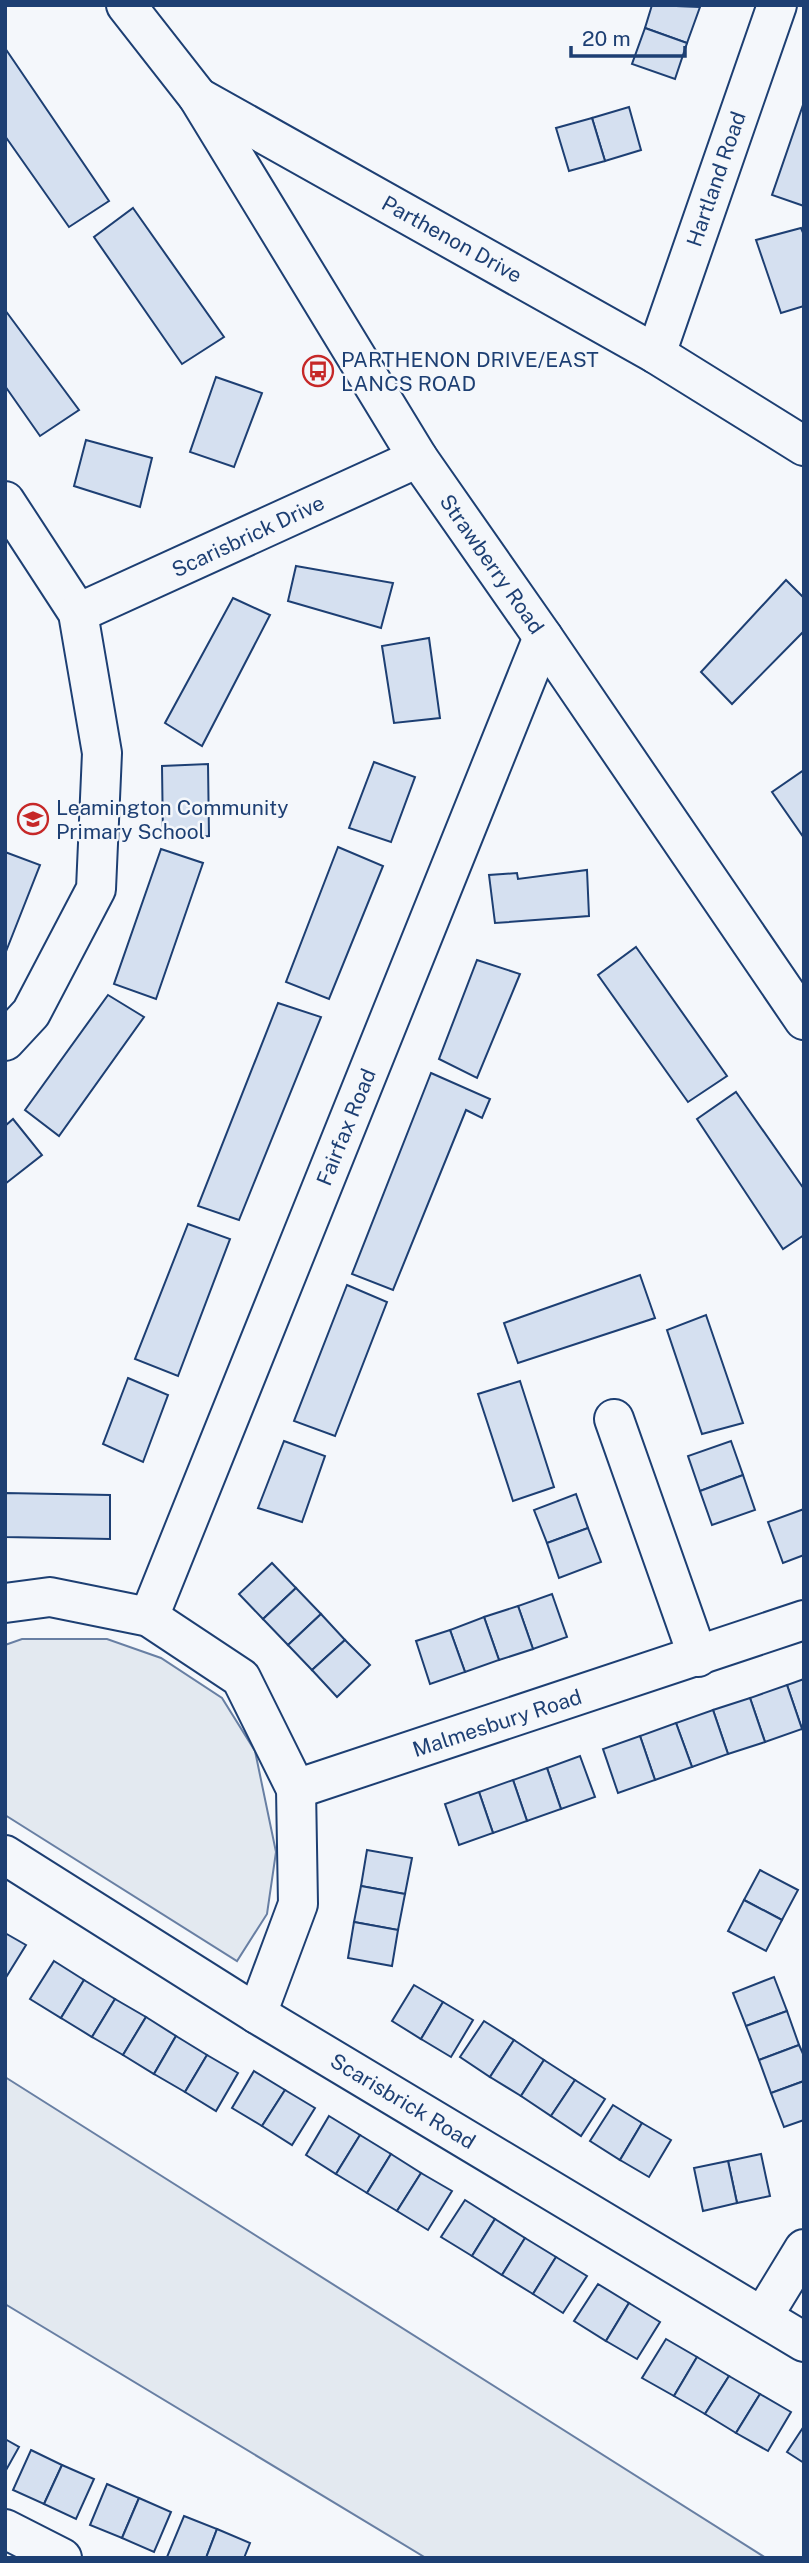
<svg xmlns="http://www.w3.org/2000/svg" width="809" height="2563" font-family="'Public Sans',sans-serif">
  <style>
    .green { fill: #e3e9f0; stroke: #687fa3; stroke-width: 2 }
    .building { fill: #d5e0f0; stroke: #1d3f73; stroke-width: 2 }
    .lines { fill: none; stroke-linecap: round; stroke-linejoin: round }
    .minor-casing { stroke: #1d3f73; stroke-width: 42 }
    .major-casing { stroke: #1d3f73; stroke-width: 42 }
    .minor { stroke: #f4f7fb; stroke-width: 38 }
    .major { stroke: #f4f7fb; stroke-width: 38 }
    .labels { text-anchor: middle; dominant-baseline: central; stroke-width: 5; stroke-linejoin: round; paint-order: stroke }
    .street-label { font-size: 21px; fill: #1d3f73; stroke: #f4f7fb }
    .poi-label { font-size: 21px; fill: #1d3f73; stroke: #f4f7fb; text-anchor: start }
  </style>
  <rect width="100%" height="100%" fill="#f4f7fb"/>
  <g class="green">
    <polygon points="22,1639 107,1639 161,1658 222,1698 255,1751 276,1852 267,1914 237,1961 5,1815 5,1645"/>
    <polygon points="5,2077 766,2558 426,2558 5,2304"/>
  </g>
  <g class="building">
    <polygon points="652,5 700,7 687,43 645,28"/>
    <polygon points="645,28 687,43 675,79 632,64"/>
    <polygon points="5,48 109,201 69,227 5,136"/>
    <polygon points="804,102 804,206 772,195"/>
    <polygon points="629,107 641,150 605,161 592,118"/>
    <polygon points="592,118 605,161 569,171 556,128"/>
    <polygon points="133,208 224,337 182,364 94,237"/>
    <polygon points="801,228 804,235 804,306 781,313 756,240"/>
    <polygon points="5,310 79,410 40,436 5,386"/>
    <polygon points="216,377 262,393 234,467 190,452"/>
    <polygon points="86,440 152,458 140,507 74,486"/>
    <polygon points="296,566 393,583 381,628 288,601"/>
    <polygon points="786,580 804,598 804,631 732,704 701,672"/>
    <polygon points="233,598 270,615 202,746 165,723"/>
    <polygon points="429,638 440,718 394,723 382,646"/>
    <polygon points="374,762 415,777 391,842 349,828"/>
    <polygon points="208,764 209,836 163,839 162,766"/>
    <polygon points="804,770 804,838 772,792"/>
    <polygon points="338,847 383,866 329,999 286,982"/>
    <polygon points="161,849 203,863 156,999 114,984"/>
    <polygon points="5,852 40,865 5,954"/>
    <polygon points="587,870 589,916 495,923 489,875 517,873 518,879"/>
    <polygon points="636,947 727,1076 688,1102 598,975"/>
    <polygon points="477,960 520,974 477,1078 439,1059"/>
    <polygon points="108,995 144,1017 59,1136 25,1110"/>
    <polygon points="278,1003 321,1017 239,1220 198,1206"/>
    <polygon points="431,1073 490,1099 482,1118 466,1110 393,1290 352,1274"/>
    <polygon points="736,1092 804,1189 804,1235 783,1249 697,1119"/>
    <polygon points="13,1119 42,1155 5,1184 5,1126"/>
    <polygon points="188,1224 230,1239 178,1376 135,1359"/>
    <polygon points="640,1275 655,1318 518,1363 504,1323"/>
    <polygon points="347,1285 387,1302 335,1436 294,1421"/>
    <polygon points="706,1315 743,1423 702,1434 667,1330"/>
    <polygon points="128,1378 168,1395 143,1462 103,1444"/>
    <polygon points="520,1381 554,1487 513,1501 478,1394"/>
    <polygon points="284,1441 325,1456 302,1522 258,1508"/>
    <polygon points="731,1441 743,1475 700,1491 688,1456"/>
    <polygon points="743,1475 755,1510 712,1525 700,1491"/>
    <polygon points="5,1493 110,1495 110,1539 5,1537"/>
    <polygon points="576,1494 588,1528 547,1543 534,1510"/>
    <polygon points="804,1509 804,1555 783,1563 768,1522"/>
    <polygon points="588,1528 601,1562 559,1578 547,1543"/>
    <polygon points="272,1563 296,1588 263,1619 239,1594"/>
    <polygon points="296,1588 321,1614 288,1645 263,1619"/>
    <polygon points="552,1594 567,1637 533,1649 518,1606"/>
    <polygon points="518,1606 533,1649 499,1660 484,1617"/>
    <polygon points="321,1614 345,1640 312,1670 288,1645"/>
    <polygon points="484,1617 499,1660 465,1672 450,1630"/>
    <polygon points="450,1630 465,1672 430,1684 416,1641"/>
    <polygon points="345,1640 370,1665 337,1697 312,1670"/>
    <polygon points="804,1679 804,1728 802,1729 787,1685"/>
    <polygon points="787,1685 802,1729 765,1742 750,1698"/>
    <polygon points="750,1698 765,1742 728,1754 713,1710"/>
    <polygon points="713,1710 728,1754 692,1767 676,1723"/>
    <polygon points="676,1723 692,1767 655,1780 640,1736"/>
    <polygon points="640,1736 655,1780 618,1793 603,1749"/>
    <polygon points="580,1756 595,1797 561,1809 547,1768"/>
    <polygon points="547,1768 561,1809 527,1821 513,1780"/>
    <polygon points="513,1780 527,1821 493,1833 479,1792"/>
    <polygon points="479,1792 493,1833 459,1845 445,1804"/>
    <polygon points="367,1850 412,1858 405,1894 361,1886"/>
    <polygon points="760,1870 798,1890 782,1920 744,1900"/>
    <polygon points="361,1886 405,1894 398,1930 354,1922"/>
    <polygon points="744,1900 782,1920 766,1951 728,1931"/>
    <polygon points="354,1922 398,1930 392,1966 348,1958"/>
    <polygon points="5,1933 26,1945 5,1979"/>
    <polygon points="54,1961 84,1980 61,2018 30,1999"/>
    <polygon points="774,1977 787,2011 746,2026 733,1993"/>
    <polygon points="84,1980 115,1999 92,2037 61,2018"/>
    <polygon points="414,1985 443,2002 421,2039 392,2021"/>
    <polygon points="115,1999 146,2017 123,2055 92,2037"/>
    <polygon points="443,2002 473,2020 451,2057 421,2039"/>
    <polygon points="787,2011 799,2045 759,2060 746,2026"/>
    <polygon points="146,2017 176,2036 154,2074 123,2055"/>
    <polygon points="484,2021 514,2040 490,2077 460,2057"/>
    <polygon points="176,2036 207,2055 185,2092 154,2074"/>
    <polygon points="514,2040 544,2060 521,2096 490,2077"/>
    <polygon points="799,2045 804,2056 804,2081 771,2093 759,2060"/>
    <polygon points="207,2055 238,2073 216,2111 185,2092"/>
    <polygon points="544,2060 575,2080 551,2116 521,2096"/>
    <polygon points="254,2071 285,2090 262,2126 232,2108"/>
    <polygon points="575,2080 605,2099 581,2136 551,2116"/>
    <polygon points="804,2081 804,2120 784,2127 771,2093"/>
    <polygon points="285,2090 315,2108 292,2145 262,2126"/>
    <polygon points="613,2105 642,2123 620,2160 590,2141"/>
    <polygon points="329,2116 360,2135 336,2174 306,2155"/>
    <polygon points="642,2123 671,2140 649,2177 620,2160"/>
    <polygon points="360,2135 391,2154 367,2193 336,2174"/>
    <polygon points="391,2154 421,2173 397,2211 367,2193"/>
    <polygon points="761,2154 770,2196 737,2203 728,2161"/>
    <polygon points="728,2161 737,2203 703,2211 694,2168"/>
    <polygon points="421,2173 452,2191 428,2230 397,2211"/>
    <polygon points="465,2200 495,2219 472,2256 441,2237"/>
    <polygon points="495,2219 525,2238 502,2275 472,2256"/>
    <polygon points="525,2238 556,2257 533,2294 502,2275"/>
    <polygon points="556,2257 587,2276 563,2313 533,2294"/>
    <polygon points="598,2284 629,2303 606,2341 574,2321"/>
    <polygon points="629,2303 660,2322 637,2359 606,2341"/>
    <polygon points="666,2339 697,2357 674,2396 642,2378"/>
    <polygon points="697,2357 729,2376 705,2414 674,2396"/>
    <polygon points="729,2376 760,2394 736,2433 705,2414"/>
    <polygon points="760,2394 791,2412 768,2451 736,2433"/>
    <polygon points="804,2426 804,2463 787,2452"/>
    <polygon points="5,2439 19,2447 5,2472"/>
    <polygon points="31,2450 62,2465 44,2504 13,2490"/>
    <polygon points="62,2465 94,2479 76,2519 44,2504"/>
    <polygon points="107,2484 139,2498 122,2538 90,2525"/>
    <polygon points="139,2498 171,2512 154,2552 122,2538"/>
    <polygon points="184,2516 217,2529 206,2558 167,2557"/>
    <polygon points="217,2529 250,2543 244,2558 206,2558"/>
  </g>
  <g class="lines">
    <g class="minor-casing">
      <g id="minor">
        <polyline points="198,97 656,354 804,446"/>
        <polyline points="656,354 777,5"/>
        <polyline points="5,501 78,613 102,753 96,889 31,1013 5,1041"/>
        <polyline points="78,613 418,458"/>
        <polyline points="614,1419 698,1657"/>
        <polyline points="5,1603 50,1597 149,1617 241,1678 296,1789 298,1904 257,2014"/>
        <polyline points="149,1617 543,637"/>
        <polyline points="296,1789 804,1620"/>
        <polyline points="5,1855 257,2014 804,2342"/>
        <polyline points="763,2316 804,2249"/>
        <polyline points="5,2529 62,2558"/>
      </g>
    </g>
    <g class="major-casing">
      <polyline id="major" points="126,5 198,97 418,458 543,637 804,1020"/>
    </g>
    <use href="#minor" class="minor"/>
    <use href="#major" class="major"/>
  </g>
  <defs>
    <g id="bus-ring" transform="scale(1.575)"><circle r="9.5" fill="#f4f7fb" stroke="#c62828" stroke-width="1.5"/><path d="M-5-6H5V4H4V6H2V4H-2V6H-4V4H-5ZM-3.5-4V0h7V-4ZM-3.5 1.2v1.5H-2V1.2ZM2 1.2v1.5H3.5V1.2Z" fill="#c62828"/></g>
    <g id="school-ring" transform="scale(1.575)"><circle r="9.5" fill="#f4f7fb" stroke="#c62828" stroke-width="1.5"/><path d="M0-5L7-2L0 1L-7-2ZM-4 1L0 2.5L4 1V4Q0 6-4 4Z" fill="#c62828"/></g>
  </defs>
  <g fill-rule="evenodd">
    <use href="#bus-ring" x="318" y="371"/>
    <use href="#school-ring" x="33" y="819"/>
  </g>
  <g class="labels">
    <g class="street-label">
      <text transform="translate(716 179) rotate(-71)">Hartland Road</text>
      <text transform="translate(452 239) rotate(29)">Parthenon Drive</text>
      <text transform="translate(248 536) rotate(-25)">Scarisbrick Drive</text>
      <text transform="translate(492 564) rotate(55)">Strawberry Road</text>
      <text transform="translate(346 1127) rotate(-68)">Fairfax Road</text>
      <text transform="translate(497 1723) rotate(-18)">Malmesbury Road</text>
      <text transform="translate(403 2101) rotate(31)">Scarisbrick Road</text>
    </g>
    <g class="poi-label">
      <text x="341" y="359">PARTHENON DRIVE/EAST<tspan x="341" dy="24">LANCS ROAD</tspan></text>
      <text x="56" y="807">Leamington Community<tspan x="56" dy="24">Primary School</tspan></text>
    </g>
  </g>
  <rect width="809" height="2563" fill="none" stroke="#1d3f73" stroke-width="14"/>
  <path d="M571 46v10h114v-10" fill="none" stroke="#1d3f73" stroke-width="3.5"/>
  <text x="582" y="46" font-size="21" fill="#1d3f73" stroke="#f4f7fb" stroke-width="5" paint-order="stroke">20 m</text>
</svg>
